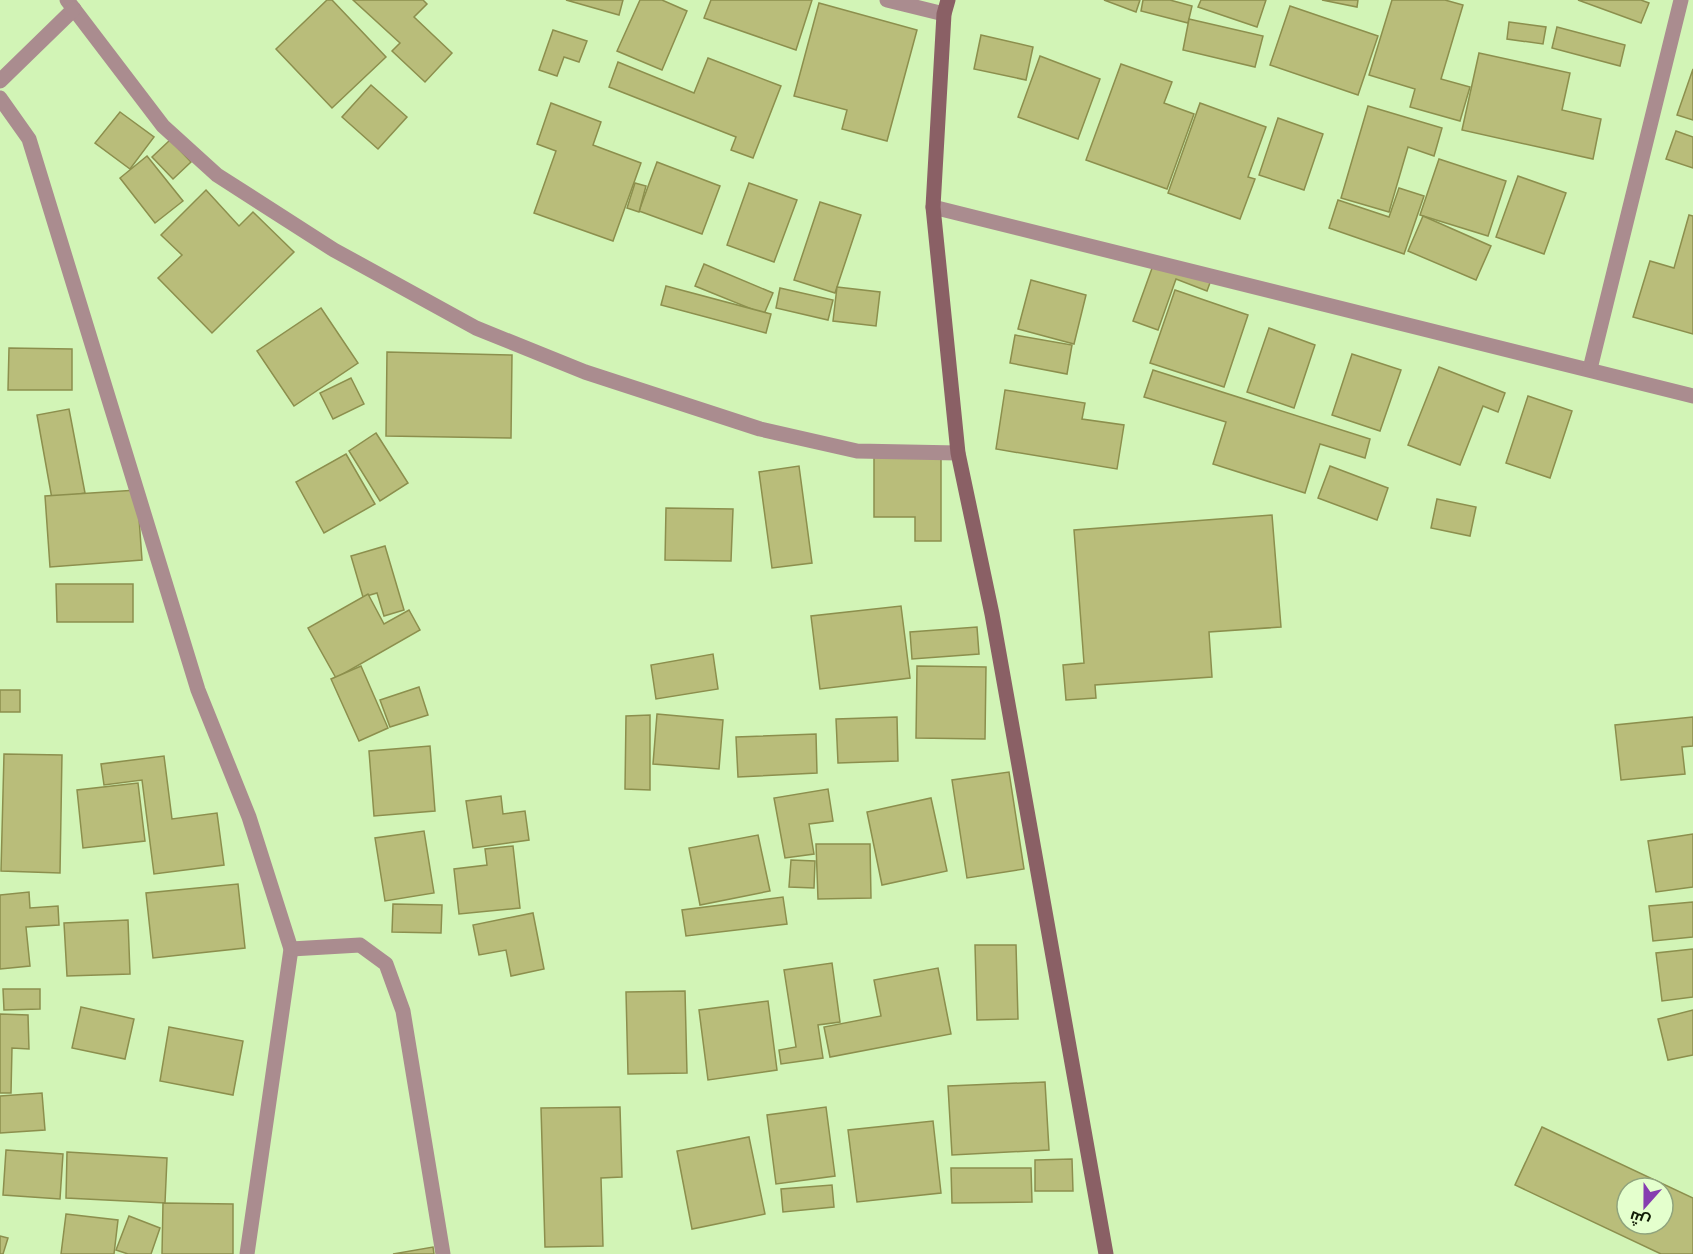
<svg xmlns="http://www.w3.org/2000/svg" width="1693" height="1254" font-family="Karla,Cairo,sans-serif">
  <style>
    .building { fill: #b9bd7a; stroke: #8c8f4d; stroke-width: 1.5; fill-rule: evenodd }
    .lines { fill: none; stroke-linecap: round; stroke-linejoin: round }
    .street { stroke: #aa8c8f; stroke-width: 15 }
    .secondary { stroke: #8a6065; stroke-width: 15 }
  </style>
  <rect width="100%" height="100%" fill="#d2f4b6"/>
  <g class="building">
    <polygon points="327,0 332,0 386,57 332,108 276,49"/>
    <polygon points="353,0 423,0 427,4 414,17 452,53 425,82 392,51 400,43"/>
    <polygon points="566,0 623,0 619,15"/>
    <polygon points="640,0 662,0 687,11 662,70 617,51"/>
    <polygon points="711,0 812,0 796,50 704,18"/>
    <polygon points="1104,0 1140,0 1136,12"/>
    <polygon points="1143,0 1170,0 1192,6 1188,23 1141,11"/>
    <polygon points="1201,0 1266,0 1257,27 1198,7"/>
    <polygon points="1322,0 1358,0 1357,7"/>
    <polygon points="1392,0 1445,0 1463,5 1441,79 1470,87 1460,121 1410,107 1415,89 1369,75"/>
    <polygon points="1578,0 1641,0 1649,3 1641,23"/>
    <polygon points="819,3 917,30 887,141 842,129 847,110 794,96"/>
    <polygon points="1290,6 1378,36 1358,95 1270,65"/>
    <polygon points="1189,19 1263,36 1255,67 1183,50"/>
    <polygon points="1509,22 1546,27 1543,44 1507,39"/>
    <polygon points="1557,27 1625,45 1620,66 1552,48"/>
    <polygon points="553,30 587,41 579,62 564,57 557,76 539,70"/>
    <polygon points="981,35 1033,47 1026,80 974,69"/>
    <polygon points="1479,53 1570,73 1562,110 1601,119 1593,159 1462,130"/>
    <polygon points="1040,56 1100,79 1078,139 1018,117"/>
    <polygon points="708,58 781,86 753,158 731,150 736,137 609,87 618,62 694,93"/>
    <polygon points="1121,64 1172,82 1164,103 1194,114 1167,189 1086,160"/>
    <polygon points="1693,69 1693,120 1677,115"/>
    <polygon points="371,85 407,117 378,149 342,117"/>
    <polygon points="551,103 601,122 593,145 641,163 613,241 534,213 556,151 537,144"/>
    <polygon points="1200,103 1266,127 1248,177 1255,179 1240,219 1168,193"/>
    <polygon points="1368,106 1442,128 1434,156 1408,147 1389,212 1341,198"/>
    <polygon points="120,112 154,137 130,169 95,143"/>
    <polygon points="1278,118 1323,134 1304,190 1259,175"/>
    <polygon points="1676,131 1693,137 1693,168 1666,159"/>
    <polygon points="170,140 191,162 173,179 152,157"/>
    <polygon points="147,156 183,201 155,223 120,178"/>
    <polygon points="1439,159 1506,181 1488,236 1420,215"/>
    <polygon points="657,162 720,186 702,234 639,211"/>
    <polygon points="1518,176 1566,193 1544,254 1496,237"/>
    <polygon points="635,183 646,186 639,212 627,208"/>
    <polygon points="749,183 797,200 774,262 727,245"/>
    <polygon points="1399,188 1424,196 1404,254 1329,228 1338,200 1389,217"/>
    <polygon points="206,190 239,226 253,212 294,252 212,333 158,278 182,255 161,235"/>
    <polygon points="820,202 861,215 835,293 794,280"/>
    <polygon points="1689,215 1693,216 1693,334 1633,317 1650,261 1674,268"/>
    <polygon points="1423,216 1491,246 1476,280 1408,251"/>
    <polygon points="1155,260 1211,280 1207,291 1176,279 1158,330 1133,321"/>
    <polygon points="704,264 773,293 764,314 695,286"/>
    <polygon points="1031,280 1086,295 1074,344 1018,329"/>
    <polygon points="666,286 771,314 766,333 661,305"/>
    <polygon points="837,287 880,292 876,326 833,321"/>
    <polygon points="780,288 833,300 828,320 776,308"/>
    <polygon points="1175,290 1248,315 1224,387 1150,363"/>
    <polygon points="321,308 358,363 294,406 257,351"/>
    <polygon points="1269,328 1315,345 1294,408 1247,392"/>
    <polygon points="1015,335 1072,345 1067,374 1010,363"/>
    <polygon points="9,348 72,349 72,390 8,390"/>
    <polygon points="387,352 512,355 511,438 386,436"/>
    <polygon points="1352,354 1401,370 1380,431 1332,415"/>
    <polygon points="1439,367 1505,393 1498,412 1483,406 1460,465 1408,445"/>
    <polygon points="1153,370 1370,439 1365,458 1320,444 1305,493 1213,464 1226,422 1144,397"/>
    <polygon points="351,378 364,404 333,419 320,393"/>
    <polygon points="1005,390 1085,403 1082,419 1124,425 1117,469 996,449"/>
    <polygon points="1528,396 1572,411 1550,478 1506,463"/>
    <polygon points="69,409 85,493 52,499 37,415"/>
    <polygon points="376,433 408,483 380,501 349,451"/>
    <polygon points="346,454 375,504 324,533 296,482"/>
    <polygon points="941,456 941,541 915,541 915,517 874,517 874,457"/>
    <polygon points="799,466 812,563 772,568 759,472"/>
    <polygon points="1330,466 1388,488 1377,520 1318,498"/>
    <polygon points="137,490 142,560 50,567 45,496"/>
    <polygon points="1437,499 1476,507 1470,536 1431,528"/>
    <polygon points="666,508 733,509 731,561 665,560"/>
    <polygon points="1272,515 1281,627 1209,632 1212,677 1095,685 1096,698 1066,700 1063,665 1084,663 1074,530"/>
    <polygon points="385,546 404,610 384,616 377,593 363,597 351,556"/>
    <polygon points="56,584 133,584 133,622 57,622"/>
    <polygon points="368,594 384,624 409,610 420,630 336,678 308,628"/>
    <polygon points="901,606 910,678 820,689 811,616"/>
    <polygon points="977,627 979,654 912,659 910,632"/>
    <polygon points="713,654 718,689 656,699 651,665"/>
    <polygon points="361,666 388,728 359,741 331,679"/>
    <polygon points="917,666 986,667 985,739 916,738"/>
    <polygon points="419,687 428,715 390,727 380,700"/>
    <rect x="0" y="690" width="20" height="22"/>
    <polygon points="657,714 723,720 719,769 653,764"/>
    <polygon points="650,715 650,790 625,789 626,716"/>
    <polygon points="897,717 898,761 838,763 836,719"/>
    <polygon points="1693,717 1693,746 1682,747 1685,774 1621,780 1615,725"/>
    <polygon points="816,734 817,773 738,777 736,737"/>
    <polygon points="430,746 435,811 374,816 369,751"/>
    <polygon points="4,754 62,755 60,873 1,871"/>
    <polygon points="164,756 172,819 217,813 224,865 154,874 142,780 104,785 101,764"/>
    <polygon points="1009,772 1024,869 967,878 952,780"/>
    <polygon points="138,783 145,841 83,848 77,790"/>
    <polygon points="828,789 833,821 809,824 814,854 785,858 774,798"/>
    <polygon points="501,796 503,814 525,811 529,840 473,848 466,801"/>
    <polygon points="931,798 947,871 882,885 867,812"/>
    <polygon points="424,831 434,893 385,901 375,838"/>
    <polygon points="1693,834 1693,887 1656,892 1648,841"/>
    <polygon points="758,835 770,891 700,905 689,848"/>
    <polygon points="816,844 870,844 871,898 818,899"/>
    <polygon points="513,846 520,908 459,914 454,869 487,865 485,849"/>
    <polygon points="791,860 815,861 814,888 789,887"/>
    <polygon points="238,884 245,948 153,958 146,893"/>
    <polygon points="29,892 30,908 58,906 59,925 26,927 30,966 0,969 0,895"/>
    <polygon points="783,897 787,924 686,936 682,910"/>
    <polygon points="1693,902 1693,937 1653,941 1649,906"/>
    <polygon points="393,904 442,905 441,933 392,932"/>
    <polygon points="533,913 544,969 511,976 506,950 479,955 473,925"/>
    <polygon points="128,920 130,974 67,976 64,923"/>
    <polygon points="975,945 1016,945 1018,1019 977,1020"/>
    <polygon points="1693,949 1693,997 1662,1001 1656,953"/>
    <polygon points="832,963 840,1022 818,1025 823,1058 781,1064 779,1050 796,1047 784,970"/>
    <polygon points="938,968 951,1034 830,1057 824,1027 881,1016 874,980"/>
    <polygon points="3,989 40,989 40,1009 4,1010"/>
    <polygon points="685,991 687,1073 628,1074 626,992"/>
    <polygon points="768,1001 777,1070 708,1080 699,1010"/>
    <polygon points="81,1007 134,1019 125,1059 72,1048"/>
    <polygon points="1693,1010 1693,1055 1668,1060 1658,1019"/>
    <polygon points="0,1014 28,1015 29,1049 12,1048 11,1093 0,1093"/>
    <polygon points="169,1027 243,1041 233,1095 160,1081"/>
    <polygon points="1045,1082 1049,1150 952,1155 948,1086"/>
    <polygon points="42,1093 45,1130 0,1133 0,1096"/>
    <polygon points="620,1107 622,1177 601,1178 603,1246 545,1247 541,1108"/>
    <polygon points="826,1107 835,1176 776,1184 767,1115"/>
    <polygon points="933,1121 941,1193 857,1202 848,1130"/>
    <path d="M1542 1127 1693 1198V1254H1661L1515 1185ZM1627 1188H1663V1224H1627Z"/>
    <polygon points="749,1137 765,1214 692,1229 677,1151"/>
    <polygon points="6,1150 63,1154 60,1199 3,1195"/>
    <polygon points="67,1152 167,1158 165,1203 66,1198"/>
    <polygon points="1072,1159 1073,1191 1035,1191 1035,1160"/>
    <polygon points="951,1168 1031,1168 1032,1202 952,1203"/>
    <polygon points="832,1185 834,1207 783,1212 781,1189"/>
    <polygon points="163,1203 233,1204 233,1254 162,1254"/>
    <polygon points="66,1214 118,1220 114,1254 61,1254"/>
    <polygon points="129,1216 160,1228 151,1254 128,1254 116,1250"/>
    <polygon points="0,1236 8,1238 3,1254 0,1254"/>
    <polygon points="433,1247 434,1254 393,1254"/>
  </g>
  <g class="lines">
    <g class="street">
      <polyline points="67,0 163,126 217,175 334,250 476,328 585,372 760,429 857,451 958,453"/>
      <polyline points="887,0 944,14"/>
      <polyline points="0,81 74,9"/>
      <polyline points="0,98 29,139 198,690 249,817 291,949 247,1254"/>
      <polyline points="933,207 1693,396"/>
      <polyline points="1590,369 1681,0"/>
      <polyline points="291,949 360,945 386,964 403,1011 443,1254"/>
    </g>
    <polyline class="secondary" points="948,0 944,14 933,207 958,453 992,614 1106,1254"/>
  </g>
  <g transform="translate(1645 1206) rotate(201)"><circle r="28" fill="#e4ffcd" stroke="#90a47d" stroke-width="1.5"/>
  <path d="M0-4.5L10 22L0 15L-10 22Z" fill="#863db0"/>
  <text y="-9" font-size="16" font-weight="bold" text-anchor="middle" fill="#111c06">ش</text>
  </g>
</svg>
